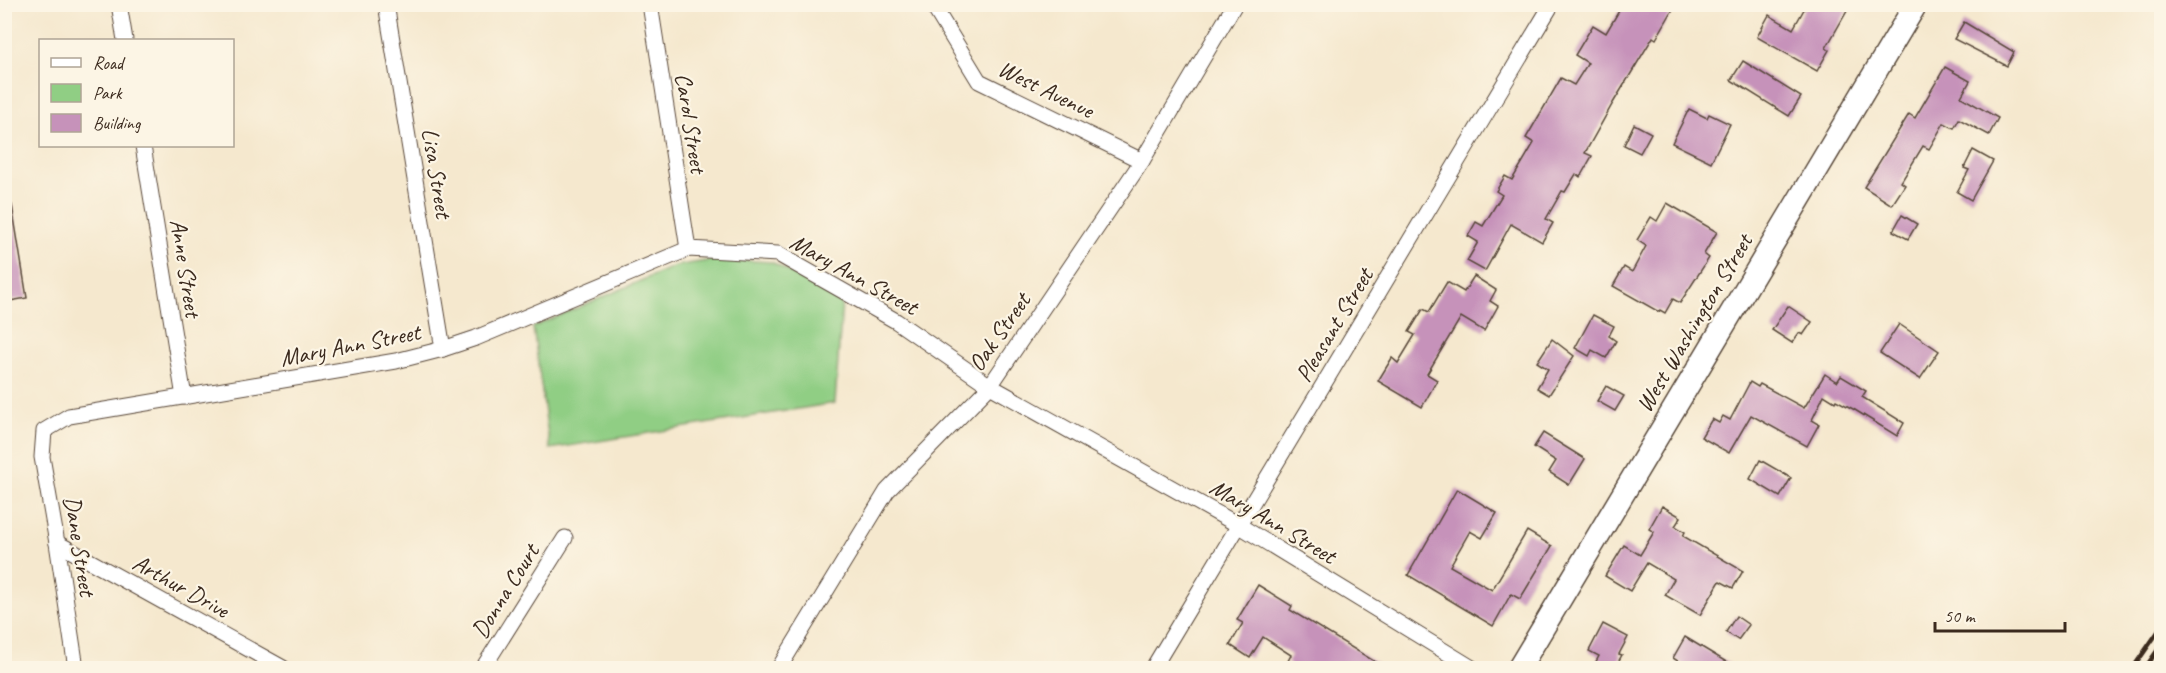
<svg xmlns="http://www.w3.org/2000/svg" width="2166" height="673" font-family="Caveat,sans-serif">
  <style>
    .green { fill: #90ce84; stroke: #667c51; stroke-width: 1.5 }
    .building { fill: #c692ba }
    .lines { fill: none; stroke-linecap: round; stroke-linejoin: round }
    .minor-casing { stroke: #574638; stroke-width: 17 }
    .secondary-casing { stroke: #574638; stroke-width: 25 }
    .minor { stroke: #fff; stroke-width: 15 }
    .secondary { stroke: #fff; stroke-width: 22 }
    .rail { stroke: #3b2a1e; stroke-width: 4.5 }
    .labels { text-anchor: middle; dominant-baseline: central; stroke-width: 4.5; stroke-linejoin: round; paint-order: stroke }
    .street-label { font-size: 24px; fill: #3b2a1e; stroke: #fcf5e5 }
  </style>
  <rect width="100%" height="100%" fill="#fcf5e5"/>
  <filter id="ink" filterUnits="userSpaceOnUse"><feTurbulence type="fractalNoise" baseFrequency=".0167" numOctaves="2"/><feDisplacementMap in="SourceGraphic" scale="12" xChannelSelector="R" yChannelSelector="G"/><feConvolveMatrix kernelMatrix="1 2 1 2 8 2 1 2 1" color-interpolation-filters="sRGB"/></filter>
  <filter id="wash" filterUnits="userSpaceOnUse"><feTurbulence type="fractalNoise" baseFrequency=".008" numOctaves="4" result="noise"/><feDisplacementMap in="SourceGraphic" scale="24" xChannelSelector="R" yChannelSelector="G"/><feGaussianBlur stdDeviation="1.35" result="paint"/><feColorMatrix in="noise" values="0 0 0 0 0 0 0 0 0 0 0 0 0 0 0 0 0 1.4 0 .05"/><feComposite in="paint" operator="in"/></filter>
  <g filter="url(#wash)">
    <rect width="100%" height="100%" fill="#f5e8ce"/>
    <polygon class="green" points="719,259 772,262 842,302 835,403 550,449 533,327 675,266"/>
    <g id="blocks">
      <g class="building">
        <polygon points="1623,4 1676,4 1656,39 1653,37 1613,103 1585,153 1592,156 1580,177 1576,174 1565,192 1562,191 1546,219 1553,223 1542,242 1511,224 1485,271 1467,261 1478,242 1468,236 1476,222 1483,226 1502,195 1496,191 1505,176 1512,180 1534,143 1526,138 1561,78 1574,85 1588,63 1575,55 1593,25 1606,33"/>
        <polygon points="1807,4 1851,4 1826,48 1829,50 1817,71 1757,37 1769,15 1793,29"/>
        <polygon points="1964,22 2014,52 2007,66 1954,39"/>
        <polygon points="1743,61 1801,97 1789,116 1731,80"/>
        <polygon points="1945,67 1970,81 1961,97 1998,118 1989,135 1959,119 1954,128 1944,123 1929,149 1923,146 1901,182 1905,185 1892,205 1864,187 1909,114 1915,118"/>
        <polygon points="1689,109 1707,118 1709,114 1730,124 1711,162 1672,143"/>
        <polygon points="1634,124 1651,133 1640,153 1624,145"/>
        <polygon points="1973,150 1993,161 1971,200 1957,192 1969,170 1964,168"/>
        <polygon points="1667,203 1717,232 1704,254 1709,258 1680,303 1673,299 1665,313 1660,310 1659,312 1613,286 1624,267 1632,272 1646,246 1637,240 1651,217 1657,221"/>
        <polygon points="4,205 12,205 27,298 4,302"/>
        <polygon points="1902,215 1917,224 1908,239 1893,231"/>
        <polygon points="1474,276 1496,290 1490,301 1498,306 1484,331 1461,317 1427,374 1437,380 1422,407 1378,381 1392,358 1398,363 1415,335 1409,332 1423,309 1429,312 1447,282 1464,292"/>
        <polygon points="1788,306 1812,322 1803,335 1799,333 1792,343 1772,330"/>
        <polygon points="1593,315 1614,326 1609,336 1616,341 1606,358 1592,350 1589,356 1575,348"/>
        <polygon points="1899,324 1939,351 1920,379 1880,353"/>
        <polygon points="1552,339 1574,356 1549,395 1537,388 1548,369 1537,362"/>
        <polygon points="1825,374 1837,382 1841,376 1866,391 1862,397 1904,423 1897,436 1855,410 1836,400 1835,402 1824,395 1812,420 1819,424 1807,446 1751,415 1729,453 1701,437 1712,419 1719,423 1723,416 1730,420 1750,382 1758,387 1760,384 1804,408"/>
        <polygon points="1606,386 1624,396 1615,411 1597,401"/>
        <polygon points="1543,433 1585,459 1569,485 1549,472 1556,461 1534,447"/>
        <polygon points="1760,460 1791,478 1780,497 1750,479"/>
        <polygon points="1457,489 1497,513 1482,538 1470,531 1450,566 1492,590 1527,531 1552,546 1520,599 1511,594 1493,626 1408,575"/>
        <polygon points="1662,506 1681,517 1675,526 1685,532 1683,536 1743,571 1733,588 1720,581 1700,615 1665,595 1674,579 1647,563 1630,591 1605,576 1624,545 1640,555 1654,532 1649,529"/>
        <polygon points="1258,585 1292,606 1290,610 1387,669 1297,669 1287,663 1291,655 1263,637 1250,658 1230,645 1243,623 1237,620"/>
        <polygon points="1736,616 1749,625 1738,640 1726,632"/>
        <polygon points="1603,624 1628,637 1619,654 1622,655 1614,669 1592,669 1599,656 1589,651"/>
        <polygon points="1685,637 1738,669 1690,669 1673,658"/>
      </g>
    </g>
  </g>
  <g filter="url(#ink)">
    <use href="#blocks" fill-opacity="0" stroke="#574638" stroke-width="1.5"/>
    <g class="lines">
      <g class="minor-casing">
        <g id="minor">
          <polyline points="119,4 125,40"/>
          <polyline points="386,4 443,349"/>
          <polyline points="650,4 688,249"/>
          <polyline points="932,4 979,81 1142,161"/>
          <polyline points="143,146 184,397"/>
          <polyline points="57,543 283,668"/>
          <polyline points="76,668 57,543 42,457 44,431 69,416 396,361 443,349 476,338 688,249 778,254 896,321 990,386 1240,526 1472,668"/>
          <polyline points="483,668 565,538"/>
          <polyline points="779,668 887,491 990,386 1142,161 1235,4"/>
          <polyline points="1153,668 1552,4"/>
        </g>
      </g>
      <g class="secondary-casing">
        <polyline id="secondary" points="1519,668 1916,4"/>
      </g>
      <use href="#minor" class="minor"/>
      <use href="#secondary" class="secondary"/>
      <g class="rail">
        <polyline points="2133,668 2162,626"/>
        <polyline points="2145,668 2162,644"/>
      </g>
    </g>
  </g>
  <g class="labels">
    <g class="street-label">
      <text transform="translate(1046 89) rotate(26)">West Avenue</text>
      <text transform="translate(691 123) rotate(81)">Carol Street</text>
      <text transform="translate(437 173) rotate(81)">Lisa Street</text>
      <text transform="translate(186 268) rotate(81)">Anne Street</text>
      <text transform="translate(854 274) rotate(29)">Mary Ann Street</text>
      <text transform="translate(1694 323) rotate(-59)">West Washington Street</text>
      <text transform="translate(1334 325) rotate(-59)">Pleasant Street</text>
      <text transform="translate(999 332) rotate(-55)">Oak Street</text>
      <text transform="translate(350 345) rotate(-11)">Mary Ann Street</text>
      <text transform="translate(1273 521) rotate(31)">Mary Ann Street</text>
      <text transform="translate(80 546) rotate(81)">Dane Street</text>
      <text transform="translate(181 586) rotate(29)">Arthur Drive</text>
      <text transform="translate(505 591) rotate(-58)">Donna Court</text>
    </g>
  </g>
  <rect width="2166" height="673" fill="none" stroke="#fcf5e5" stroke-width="24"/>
  <rect x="39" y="39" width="195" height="108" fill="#fcf5e5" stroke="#afa495" stroke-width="1.5"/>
  <rect x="51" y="58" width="30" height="9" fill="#ffffff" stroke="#afa495" stroke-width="1.5"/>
  <text x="93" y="69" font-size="18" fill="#3b2a1e">Road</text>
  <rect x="51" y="84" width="30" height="18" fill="#90ce84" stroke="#afa495" stroke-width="1.5"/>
  <text x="93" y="99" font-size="18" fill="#3b2a1e">Park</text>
  <rect x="51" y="114" width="30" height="18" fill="#c692ba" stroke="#afa495" stroke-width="1.5"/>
  <text x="93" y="129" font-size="18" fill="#3b2a1e">Building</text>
  <path d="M1935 622v9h130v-9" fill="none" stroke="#3b2a1e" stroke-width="3"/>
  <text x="1944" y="622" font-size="18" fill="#3b2a1e" stroke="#fcf5e5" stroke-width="4.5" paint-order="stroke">50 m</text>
</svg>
